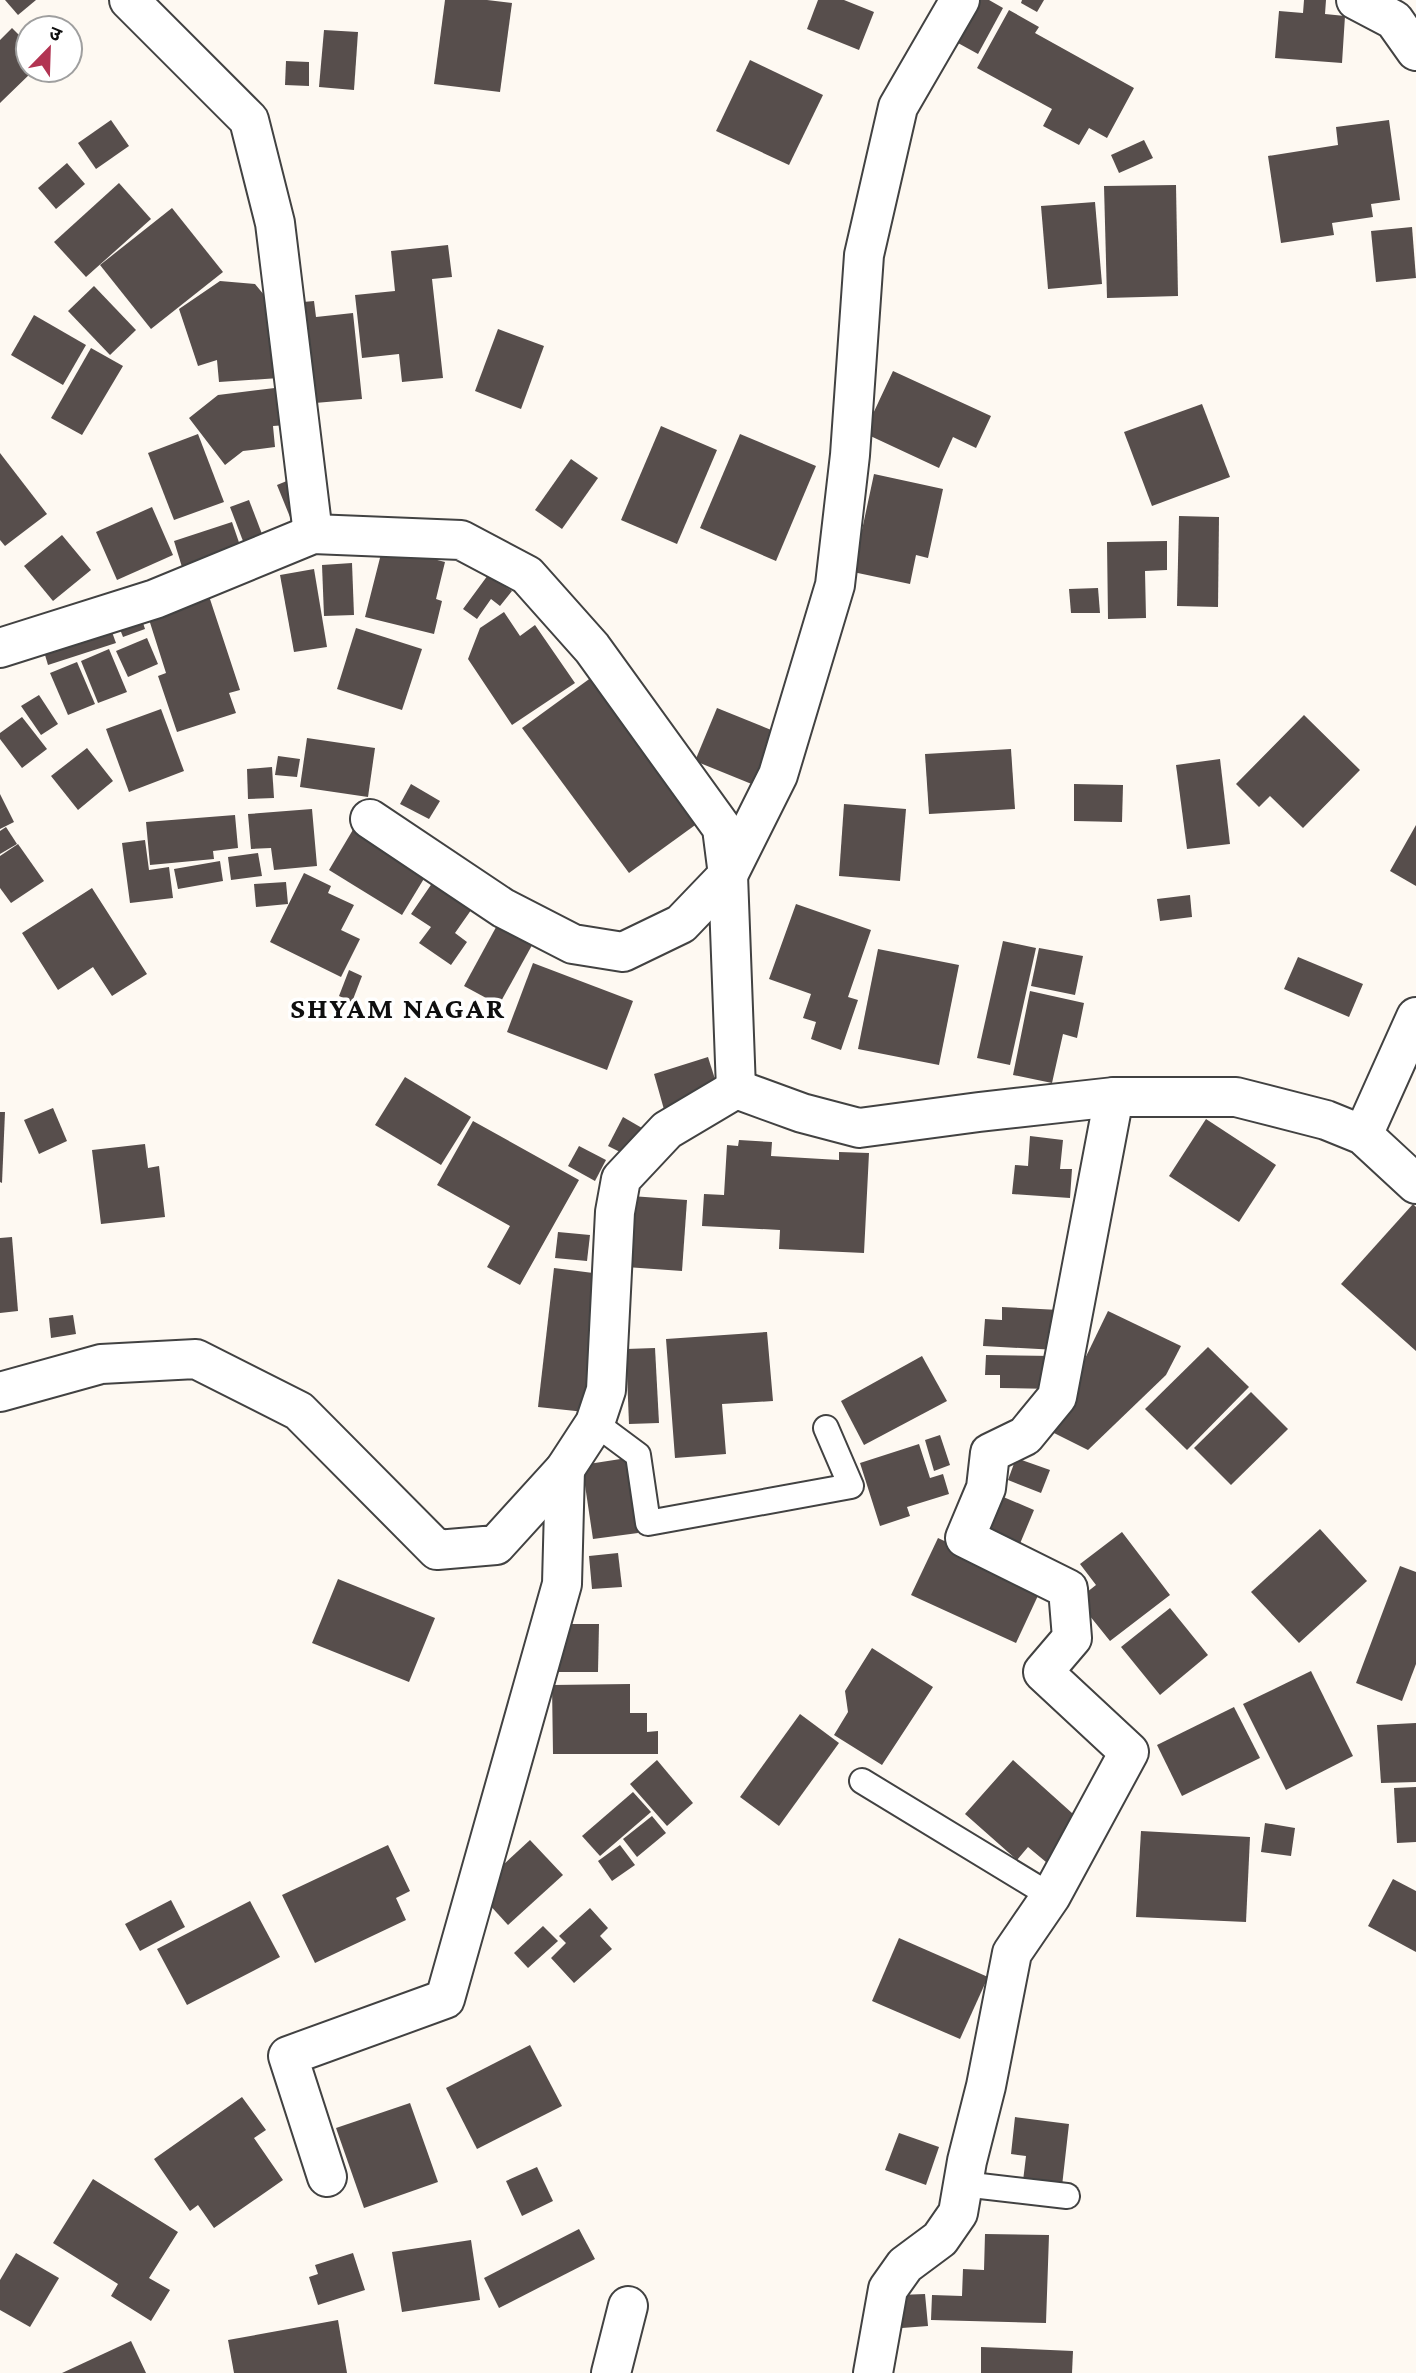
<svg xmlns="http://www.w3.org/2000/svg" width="1416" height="2373" font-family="'Crimson Pro','Noto Sans Devanagari',serif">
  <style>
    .building { fill: #574e4c }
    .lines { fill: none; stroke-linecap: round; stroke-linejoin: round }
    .lane-casing { stroke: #424242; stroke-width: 28 }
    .street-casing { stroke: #424242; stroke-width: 42 }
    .lane { stroke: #fff; stroke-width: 24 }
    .street { stroke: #fff; stroke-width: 38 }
    .labels { text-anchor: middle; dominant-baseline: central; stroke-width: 7; stroke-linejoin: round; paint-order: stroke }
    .district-label { font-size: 30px; font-weight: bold; letter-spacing: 2px; fill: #0f0f0f; stroke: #fff }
  </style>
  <rect width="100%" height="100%" fill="#fef9f2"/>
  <g class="building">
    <polygon points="5,0 36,0 18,15"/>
    <polygon points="445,0 487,0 512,3 500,92 434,84"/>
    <polygon points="818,0 844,0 874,12 859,50 807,29"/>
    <polygon points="981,0 989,0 1003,8 978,54 958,43"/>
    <polygon points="1022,0 1044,0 1037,12 1021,3"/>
    <polygon points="1304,0 1326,0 1325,14 1345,16 1342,63 1275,58 1279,11 1303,13"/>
    <polygon points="1009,10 1039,27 1035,33 1134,88 1107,138 1089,128 1079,145 1043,126 1052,109 977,68"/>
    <polygon points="12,28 28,44 28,70 34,70 0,103 0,40"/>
    <polygon points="324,30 358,32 354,90 319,87"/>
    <polygon points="750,60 823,95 789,165 716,131"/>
    <polygon points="286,61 309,62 309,86 285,85"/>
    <polygon points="111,120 129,146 96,169 78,143"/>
    <polygon points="1389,120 1400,200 1371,204 1373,217 1332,223 1334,235 1281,243 1268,156 1338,145 1336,127"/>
    <polygon points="1144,140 1153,158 1119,173 1111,155"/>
    <polygon points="67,163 85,184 56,209 38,188"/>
    <polygon points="119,183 151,219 86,277 54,242"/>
    <polygon points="1176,185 1178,296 1107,298 1104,186"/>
    <polygon points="1095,202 1102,284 1048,289 1041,206"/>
    <polygon points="172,208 223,272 151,329 100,265"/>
    <polygon points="1412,227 1416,278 1376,282 1371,231"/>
    <polygon points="448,245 452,277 432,279 443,378 402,382 399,354 362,358 355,295 395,291 391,251"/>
    <polygon points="220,281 255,284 274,307 279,378 219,382 217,360 198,366 179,309"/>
    <polygon points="94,286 136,330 110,355 68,311"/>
    <polygon points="314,301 316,317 353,313 362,399 303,404 292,303"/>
    <polygon points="34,315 86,345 63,385 11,355"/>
    <polygon points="498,329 544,346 521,409 475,391"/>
    <polygon points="91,348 123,366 82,435 51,418"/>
    <polygon points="893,371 991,416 976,448 953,437 939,468 864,433"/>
    <polygon points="283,387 287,425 273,426 275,447 243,451 225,465 189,418 218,395"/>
    <polygon points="1202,404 1230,477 1152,506 1124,432"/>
    <polygon points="661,426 717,450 677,544 621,520"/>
    <polygon points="198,434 224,502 174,520 148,453"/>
    <polygon points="740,434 816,466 776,561 700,528"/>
    <polygon points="0,453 47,514 5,546 0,540"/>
    <polygon points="571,459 598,478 562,529 535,510"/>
    <polygon points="874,474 943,489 928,558 916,555 910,584 853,572"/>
    <polygon points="294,478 292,522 277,485"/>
    <polygon points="249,500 262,534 243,541 230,507"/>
    <polygon points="152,507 173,555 117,580 96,532"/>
    <polygon points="1179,516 1219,517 1218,607 1177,606"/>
    <polygon points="232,522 245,560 186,580 174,541"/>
    <polygon points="62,535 91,570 53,601 24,566"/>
    <polygon points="1167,541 1167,570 1145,571 1146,618 1108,619 1107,542"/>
    <polygon points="383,546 445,562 436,599 442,601 434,634 365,617"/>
    <polygon points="352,563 354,615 324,616 322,565"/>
    <polygon points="314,569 327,647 294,652 280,575"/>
    <polygon points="488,575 512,591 500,606 491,599 477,619 463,609"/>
    <polygon points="1098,588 1100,613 1071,613 1069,589"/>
    <polygon points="207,590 240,690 229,693 236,713 177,732 158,676 166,673 146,610"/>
    <polygon points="139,611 145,629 123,637 116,619"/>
    <polygon points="504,612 520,636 535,625 575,683 512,725 468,659 480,628"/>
    <polygon points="109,624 116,643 48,665 42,645"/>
    <polygon points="356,628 422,649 402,710 337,689"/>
    <polygon points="147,638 158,664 128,677 116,651"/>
    <polygon points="109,649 127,692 98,703 81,661"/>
    <polygon points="77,662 95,704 68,715 50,673"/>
    <polygon points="592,677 698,823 629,873 522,728"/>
    <polygon points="39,695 58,724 41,735 21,706"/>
    <polygon points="717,708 781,734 759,787 695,761"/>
    <polygon points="161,709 184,771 129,792 106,729"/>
    <polygon points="1304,715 1360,770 1303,828 1270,796 1259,807 1236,784"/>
    <polygon points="22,717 47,749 22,768 0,739 0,733"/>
    <polygon points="307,738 375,748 368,797 300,787"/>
    <polygon points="87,748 113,781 78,810 51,776"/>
    <polygon points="1011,749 1015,809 929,814 925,754"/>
    <polygon points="278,756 300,759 297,777 275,775"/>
    <polygon points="1220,759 1230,844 1187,849 1176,765"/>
    <polygon points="272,767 274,798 248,799 247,769"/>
    <polygon points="411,784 440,801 429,819 400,804"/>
    <polygon points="1074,784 1123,785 1122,822 1074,821"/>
    <polygon points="0,794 14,822 0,829"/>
    <polygon points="844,804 906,809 900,881 839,876"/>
    <polygon points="312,809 317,866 274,870 271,848 251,849 248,814"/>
    <polygon points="235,815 238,848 213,851 214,859 150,865 146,822"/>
    <polygon points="1416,825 1416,886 1390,871"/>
    <polygon points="6,827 17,844 0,854 0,831"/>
    <polygon points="354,828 428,872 402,915 329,870"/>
    <polygon points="145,840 149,870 169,867 173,898 130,903 122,843"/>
    <polygon points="18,844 44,881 11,903 0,888 0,856"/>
    <polygon points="258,853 262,876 231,880 228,857"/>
    <polygon points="220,861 223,881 178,889 174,869"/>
    <polygon points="304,873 331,886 328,893 354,905 341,930 360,939 341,977 270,942"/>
    <polygon points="437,876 476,903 455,933 467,942 451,965 419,943 431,927 411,914"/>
    <polygon points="286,882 288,904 256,907 254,884"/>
    <polygon points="92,888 147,974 112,996 93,967 58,990 22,933"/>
    <polygon points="1190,895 1192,917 1160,921 1157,899"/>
    <polygon points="796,904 871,930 848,997 858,1000 841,1050 811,1039 816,1022 803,1018 811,994 769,979"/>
    <polygon points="501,918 536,938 499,1005 464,986"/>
    <polygon points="1003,941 1036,948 1010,1065 977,1058"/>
    <polygon points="1039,948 1083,956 1075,995 1031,986"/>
    <polygon points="878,949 959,965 939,1065 858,1049"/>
    <polygon points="1298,957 1363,984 1349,1017 1284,989"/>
    <polygon points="533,963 633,1001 607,1070 507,1032"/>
    <polygon points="349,970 362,976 352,1002 339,996"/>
    <polygon points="1030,991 1084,1003 1077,1038 1063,1034 1052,1083 1013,1075"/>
    <polygon points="708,1057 720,1095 665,1113 654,1074"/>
    <polygon points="405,1077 471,1117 441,1165 375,1125"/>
    <polygon points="53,1108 67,1141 39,1154 24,1120"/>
    <polygon points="0,1112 5,1112 2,1183 0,1182"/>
    <polygon points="623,1117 642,1128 628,1156 608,1146"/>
    <polygon points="1206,1119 1276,1165 1239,1222 1169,1176"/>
    <polygon points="473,1121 579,1180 520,1285 487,1267 510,1226 437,1185"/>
    <polygon points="1030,1136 1063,1140 1060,1169 1072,1169 1070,1198 1012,1194 1015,1165 1028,1166"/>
    <polygon points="739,1140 772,1142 771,1156 839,1160 839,1152 869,1153 864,1253 779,1249 780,1230 702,1226 704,1194 724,1195 727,1145 738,1146"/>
    <polygon points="145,1144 148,1168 159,1166 165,1217 101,1224 92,1150"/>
    <polygon points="579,1146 606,1160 595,1181 568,1166"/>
    <polygon points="631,1196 687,1200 682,1271 626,1267"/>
    <polygon points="1413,1204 1416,1207 1416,1351 1341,1284"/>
    <polygon points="558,1232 590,1235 587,1261 555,1258"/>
    <polygon points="12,1237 18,1311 0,1313 0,1238"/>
    <polygon points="554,1268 601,1274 585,1412 538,1407"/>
    <polygon points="1002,1307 1059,1310 1057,1350 983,1346 985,1319 1002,1320"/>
    <polygon points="1108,1311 1181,1346 1166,1375 1088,1450 1050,1431"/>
    <polygon points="73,1315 76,1334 51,1338 49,1318"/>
    <polygon points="767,1332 773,1401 722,1404 726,1454 675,1458 666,1339"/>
    <polygon points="1208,1347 1249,1387 1187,1450 1145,1409"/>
    <polygon points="655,1348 659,1423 629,1424 626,1349"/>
    <polygon points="986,1355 1054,1356 1054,1389 1000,1388 1000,1375 985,1375"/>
    <polygon points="922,1356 947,1401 864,1445 841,1401"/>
    <polygon points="1251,1392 1288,1429 1231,1485 1194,1448"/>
    <polygon points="940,1435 950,1465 934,1471 925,1440"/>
    <polygon points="919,1444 930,1478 943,1474 949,1494 907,1507 910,1516 880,1526 860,1463"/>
    <polygon points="627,1458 638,1533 593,1539 582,1465"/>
    <polygon points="1016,1458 1050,1470 1041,1493 1008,1480"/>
    <polygon points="1001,1496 1034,1510 1019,1546 986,1532"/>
    <polygon points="1320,1529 1367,1581 1299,1643 1251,1592"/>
    <polygon points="1122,1532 1170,1595 1110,1641 1077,1600 1096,1585 1080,1564"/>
    <polygon points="938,1538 1042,1587 1016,1643 911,1595"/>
    <polygon points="618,1553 622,1587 592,1589 589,1556"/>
    <polygon points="1400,1566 1416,1572 1416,1664 1402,1701 1356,1683"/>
    <polygon points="338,1579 435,1618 409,1682 312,1643"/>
    <polygon points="1170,1608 1208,1655 1160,1695 1121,1647"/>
    <polygon points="558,1624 599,1624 598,1672 558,1672"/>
    <polygon points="872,1648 933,1687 882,1765 834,1735 848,1712 845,1691"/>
    <polygon points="1311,1671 1353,1756 1286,1790 1243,1704"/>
    <polygon points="630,1684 630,1713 647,1713 647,1732 658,1731 658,1754 553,1754 552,1685"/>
    <polygon points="1234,1707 1260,1758 1182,1796 1157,1745"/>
    <polygon points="800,1714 839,1743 779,1826 740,1797"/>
    <polygon points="1416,1723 1416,1782 1381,1783 1377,1725"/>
    <polygon points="657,1760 693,1803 667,1826 630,1784"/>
    <polygon points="1013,1760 1082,1822 1057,1868 1048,1860 1046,1862 1028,1847 1017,1860 965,1814"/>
    <polygon points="1416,1787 1416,1842 1397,1843 1394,1788"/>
    <polygon points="633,1792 651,1812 600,1856 582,1836"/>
    <polygon points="652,1816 666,1833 637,1857 623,1839"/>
    <polygon points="1265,1823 1295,1828 1291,1856 1261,1852"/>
    <polygon points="1141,1831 1250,1837 1246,1922 1136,1917"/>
    <polygon points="530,1840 563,1875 508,1925 476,1890"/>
    <polygon points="388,1845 410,1891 396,1898 406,1920 315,1963 282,1895"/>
    <polygon points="620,1845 635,1865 612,1881 598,1861"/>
    <polygon points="1393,1879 1416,1891 1416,1952 1368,1926"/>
    <polygon points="171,1900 185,1927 140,1951 125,1924"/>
    <polygon points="250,1901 280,1957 187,2005 157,1949"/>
    <polygon points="590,1908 608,1928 600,1936 612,1949 574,1983 551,1958 566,1943 559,1936"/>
    <polygon points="543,1926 558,1941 528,1968 514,1953"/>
    <polygon points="899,1938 988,1977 960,2039 872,2001"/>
    <polygon points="530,2045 562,2106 477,2149 446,2088"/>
    <polygon points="242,2097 266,2130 254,2138 283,2180 214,2228 198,2205 190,2211 154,2159"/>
    <polygon points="410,2103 438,2182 364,2208 336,2128"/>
    <polygon points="1015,2117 1069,2124 1062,2186 1023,2181 1026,2156 1011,2154"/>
    <polygon points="899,2133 939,2147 926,2185 885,2170"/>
    <polygon points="537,2167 553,2201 522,2216 506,2181"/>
    <polygon points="93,2179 178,2232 149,2278 170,2290 151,2321 111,2296 118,2284 53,2243"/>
    <polygon points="579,2229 595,2259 499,2308 484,2278"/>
    <polygon points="985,2234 1049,2235 1046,2323 931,2320 932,2295 962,2296 963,2269 984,2270"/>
    <polygon points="471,2240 480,2300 402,2312 392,2252"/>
    <polygon points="16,2253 59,2278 30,2327 0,2310 0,2280"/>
    <polygon points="353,2253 365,2290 318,2305 309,2277 318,2274 315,2265"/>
    <polygon points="925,2294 928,2326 902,2328 899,2295"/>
    <polygon points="338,2320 347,2373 234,2373 228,2340"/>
    <polygon points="131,2341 146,2373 62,2373"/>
    <polygon points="981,2347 1073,2351 1072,2373 981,2373"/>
  </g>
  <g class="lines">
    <g class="lane-casing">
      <g id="lane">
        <polyline points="595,1423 638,1455 648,1523 851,1486 826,1428"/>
        <polyline points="862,1781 1051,1896"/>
        <polyline points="963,2184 1067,2196"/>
      </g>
    </g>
    <g class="street-casing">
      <g id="street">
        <polyline points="129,0 249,120 275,223 313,534"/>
        <polyline points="1356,0 1394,20 1416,51"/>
        <polyline points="0,648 155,599 313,534 461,540 527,575 592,648 722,828 728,875 736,1089"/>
        <polyline points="370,819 503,908 573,944 623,952 681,924 728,875 778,775 835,585 850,455 864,255 898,107 960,0"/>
        <polyline points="1363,1135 1416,1017"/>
        <polyline points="0,1392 101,1364 196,1359 299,1411 437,1550 496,1545 565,1469 595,1423 606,1390 615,1212 621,1179 667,1130 736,1089 802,1113 859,1128 979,1112 1114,1097 1236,1097 1326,1120 1363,1135 1416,1184"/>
        <polyline points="327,2177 288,2056 445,1999 562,1584 565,1469"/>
        <polyline points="611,2373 628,2306"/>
        <polyline points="873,2373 888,2289 905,2265 940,2239 958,2213 967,2161 986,2086 1012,1953 1051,1896 1129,1752 1043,1672 1072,1638 1068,1589 965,1538 986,1488 990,1453 1025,1436 1057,1397 1114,1097"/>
      </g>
    </g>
    <use href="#lane" class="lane"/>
    <use href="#street" class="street"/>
  </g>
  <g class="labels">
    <g class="district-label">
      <text x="398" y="1007">SHYAM NAGAR</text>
    </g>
  </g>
  <g transform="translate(49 49) rotate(23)"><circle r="33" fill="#ffffff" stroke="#9f9f9f" stroke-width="2"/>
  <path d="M0-5L12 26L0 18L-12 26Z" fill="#b23452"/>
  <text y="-10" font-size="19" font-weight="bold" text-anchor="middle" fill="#0f0f0f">उ</text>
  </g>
</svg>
